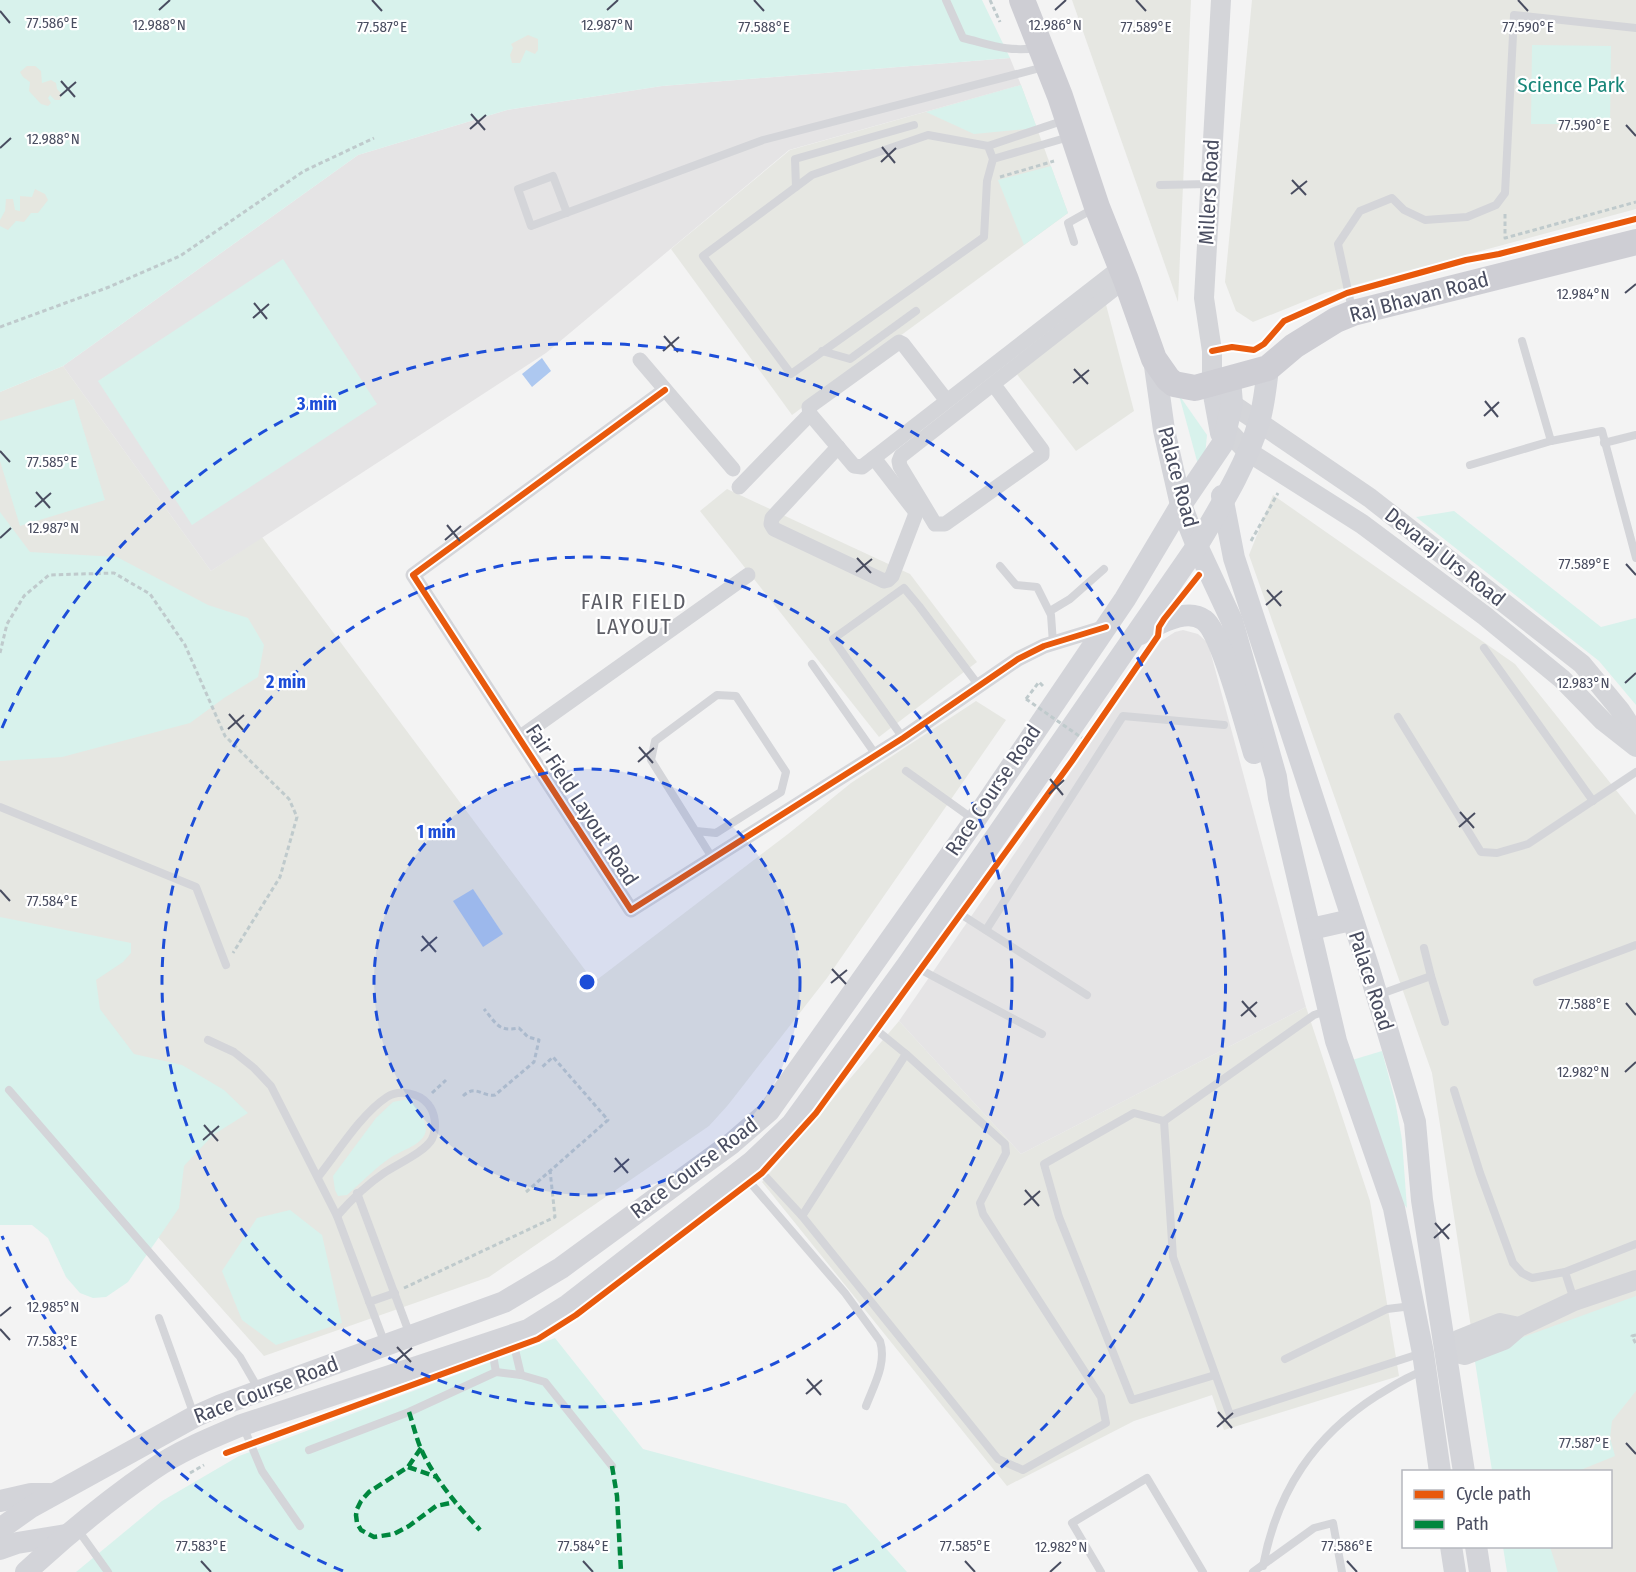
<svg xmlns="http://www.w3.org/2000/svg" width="1636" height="1572" font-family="'Fira Sans Condensed',sans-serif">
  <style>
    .commercial { fill: #e6e7e2 }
    .education { fill: #e5e4e5 }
    .green { fill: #d8f2ec }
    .sand { fill: #e6e7e0 }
    .water { fill: #adc8f0 }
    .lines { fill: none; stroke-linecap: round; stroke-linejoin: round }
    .path { stroke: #bfcacc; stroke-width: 3; stroke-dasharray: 4.5 3; stroke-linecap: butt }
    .service { stroke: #d4d5d9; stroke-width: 8 }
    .minor { stroke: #d4d5d9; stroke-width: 15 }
    .tertiary { stroke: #d4d5d9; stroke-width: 20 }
    .secondary { stroke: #d3d4d9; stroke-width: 22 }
    .primary { stroke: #ceced4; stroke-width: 26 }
    .path-bridge { stroke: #bfcacc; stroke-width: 3; stroke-dasharray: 4.5 3; stroke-linecap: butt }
    .quiet { stroke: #00873e; stroke-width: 4.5; stroke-dasharray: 9 4.5; stroke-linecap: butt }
    .cycleway-casing { stroke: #fff; stroke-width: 10 }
    .cycleway { stroke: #e8590c; stroke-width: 6 }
    .ticks { fill: none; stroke: #494d60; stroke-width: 2 }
    .ring { fill: none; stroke: #1d4ed8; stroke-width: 3; stroke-dasharray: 10 8 }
    .labels { text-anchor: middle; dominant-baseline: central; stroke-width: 4.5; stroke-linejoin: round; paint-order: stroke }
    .park-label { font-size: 21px; fill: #178578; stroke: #fff }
    .street-label { font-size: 21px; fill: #494d60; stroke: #fff }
    .neighbourhood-label { font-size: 22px; letter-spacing: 1.5px; fill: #5e5f67; stroke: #fff }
    .ticks-label { font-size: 15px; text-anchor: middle; fill: #494d60; stroke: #fff; stroke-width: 4.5; stroke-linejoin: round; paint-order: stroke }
    .centre { fill: #1d4ed8; stroke: #fff; stroke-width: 3 }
    .ring-label { font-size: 18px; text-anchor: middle; font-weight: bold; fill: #1d4ed8; stroke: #fff; stroke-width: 4.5; stroke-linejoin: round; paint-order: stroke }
  </style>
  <rect width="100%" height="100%" fill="#f3f3f3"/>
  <g class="commercial">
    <polygon points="1072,0 1191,0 1178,302"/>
    <polygon points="1252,0 1636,0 1636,209 1325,293 1253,322 1236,311 1225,282"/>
    <polygon points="1021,85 1068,213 792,415 671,249 790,150"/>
    <polygon points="1104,297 1134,411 1076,451 1013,369"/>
    <polygon points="63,366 211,571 262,537 594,982 788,834 851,783 976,701 1006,720 827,978 728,1105 709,1126 489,1277 264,1356 0,1060 0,392"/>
    <polygon points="727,489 910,574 977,662 879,737 700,511"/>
    <polygon points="1273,495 1515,664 1636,815 1636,1572 1508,1572 1504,1547 1610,1546 1610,1472 1493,1471 1432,1073 1249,555"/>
    <polygon points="1306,1007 1370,1201 1399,1376 1224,1430 1212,1395 1134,1421 1007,1486 762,1182 899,1021 1021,1154"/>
  </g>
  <g class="education">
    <polygon points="1010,58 1021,85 789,150 546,353 211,571 63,366 358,155 507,110 662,86"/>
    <polygon points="1183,630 1198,634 1208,643 1306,1007 1021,1154 899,1021 1161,641 1175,632"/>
  </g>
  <g class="green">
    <polygon points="0,0 982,0 1010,58 662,86 507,110 358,155 63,366 0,392"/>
    <polygon points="1532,45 1611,46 1610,124 1531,124"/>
    <polygon points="1021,85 1037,128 974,134 926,112"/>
    <polygon points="1051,166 1068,213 1024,245 998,180"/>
    <polygon points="283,259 377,404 192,525 98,381"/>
    <polygon points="1179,395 1207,435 1205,456 1200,472"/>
    <polygon points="74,399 105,500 20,526 0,461 0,421"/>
    <polygon points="1454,511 1601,627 1636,618 1636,705 1599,661 1416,517"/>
    <polygon points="0,512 30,552 117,557 208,605 248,618 264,645 258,677 224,698 190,723 62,757 0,761"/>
    <polygon points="0,917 131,943 131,953 123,962 96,980 100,1009 134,1054 182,1065 224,1090 248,1113 213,1135 184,1166 179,1208 128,1282 106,1297 93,1298 80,1293 66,1277 48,1238 32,1225 0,1225"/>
    <polygon points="1382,1051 1395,1100 1402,1140 1407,1208 1402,1202 1352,1060"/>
    <path d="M408 1099C417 1106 420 1111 424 1121 434 1143 402 1149 390 1158 375 1168 361 1183 347 1195L338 1196 335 1190 333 1176 376 1118 393 1102Z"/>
    <polygon points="290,1210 322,1235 342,1323 276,1345 242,1320 222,1271 257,1218"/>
    <polygon points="1636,1296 1636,1391 1612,1421 1610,1438 1615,1456 1578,1471 1492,1471 1474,1355"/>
    <polygon points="555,1338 643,1449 846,1504 907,1572 76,1572 162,1501 239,1456"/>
    <polygon points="1503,1547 1550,1547 1558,1572 1507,1572"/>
  </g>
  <g class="sand">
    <polygon points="528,35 538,39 538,50 535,54 526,50 520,63 512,63 510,55 513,48 511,44"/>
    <polygon points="27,66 35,66 41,71 42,83 51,80 56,83 57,89 62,94 60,100 55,100 50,95 48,98 51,103 48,106 41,104 29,91 30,82 23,77 20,72"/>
    <polygon points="35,189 45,194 48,200 38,213 31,213 24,222 16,221 8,230 0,226 0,220 5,211 6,199 13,199 15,210 20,211 20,196 32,197"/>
  </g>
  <g class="water">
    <polygon points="542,358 551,371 532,387 522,374"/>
    <polygon points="473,889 503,934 483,947 453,901"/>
  </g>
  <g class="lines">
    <g class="path">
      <polyline points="990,0 1000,22"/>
      <polyline points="1000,177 1054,161"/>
      <polyline points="1505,214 1505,238 1636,202"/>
      <polyline points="0,327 109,287 180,256 304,171 374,138"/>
      <polyline points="1251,541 1278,493"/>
      <polyline points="0,653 7,624 24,596 49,575 114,573 150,594 185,645 225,736 289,799 297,817 280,877 233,953"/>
      <polyline points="1026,699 1039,682 1043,686"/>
      <polyline points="432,1093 446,1080"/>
      <path d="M463 1096C476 1084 482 1097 495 1095L534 1062 539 1040 528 1037 519 1028C498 1032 497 1024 484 1009"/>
      <polyline points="526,1192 608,1120 553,1057 541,1068"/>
      <polyline points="404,1288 555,1217 550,1170"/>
      <polyline points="1636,1335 1632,1336 1636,1344"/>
      <polyline points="190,1473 204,1465"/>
    </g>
    <g class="service">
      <path d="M946 0 963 38C992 45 1007 52 1037 48"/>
      <polyline points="988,146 993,159 987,181 984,237 791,374 703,256 812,175 928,135 988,146 1065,120"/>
      <polyline points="993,159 1069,137"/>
      <polyline points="1160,185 1209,184"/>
      <polyline points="796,187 795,159 914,125"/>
      <polyline points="567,213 553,176 518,189 531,226 763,140 1044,67"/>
      <polyline points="1074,242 1068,223 1093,209"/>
      <polyline points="1352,309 1338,244 1360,211 1392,198 1404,210 1425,220 1467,217 1496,205 1505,193 1514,15 1636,28"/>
      <polyline points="1522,341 1551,441 1602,431 1636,558"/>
      <polyline points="822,351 850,359 916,311"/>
      <polyline points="1604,443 1636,435"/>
      <polyline points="1470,465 1551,441"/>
      <polyline points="1000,566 1016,585 1037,587 1051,615 1053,643"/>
      <polyline points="1050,611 1070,599 1104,569"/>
      <polyline points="1484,648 1593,801"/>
      <polyline points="812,664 876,755"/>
      <polyline points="1398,717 1481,852 1497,853 1528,844 1636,772"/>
      <polyline points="903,738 833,639 904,588 919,606 979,686"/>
      <polyline points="906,771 973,819"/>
      <polyline points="0,807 196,887 226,965"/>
      <polyline points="696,831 716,833 781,792 786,772 736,696 717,695 655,741 651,760 713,859"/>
      <polyline points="951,908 1087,995"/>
      <polyline points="986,930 1123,716 1224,725"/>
      <polyline points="1424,948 1431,976"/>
      <polyline points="910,964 1042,1034"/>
      <polyline points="1537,982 1636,945"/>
      <polyline points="1378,995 1431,976 1445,1022"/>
      <polyline points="1326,1011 1314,1015 1164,1121 1173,1257 1230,1415 1422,1353"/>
      <polyline points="208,1040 234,1052 254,1068 271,1086 337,1216 385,1344"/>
      <polyline points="9,1090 240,1357 259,1390"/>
      <polyline points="1454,1090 1480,1173 1513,1263 1522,1273 1532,1278 1565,1272 1636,1244"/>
      <polyline points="1164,1121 1134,1113 1044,1164 1059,1217 1132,1400 1215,1375"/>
      <polyline points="753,1163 802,1216 998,1459 1023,1470 1106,1423 1101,1397 983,1214 980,1203 1006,1153 1005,1144 906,1054 868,1023"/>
      <path d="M741 1172 845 1293 880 1341C887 1363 874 1385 866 1406"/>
      <path d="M318 1177C338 1152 361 1114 387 1097 399 1089 419 1093 428 1104 436 1114 437 1128 432 1139 425 1152 397 1164 384 1173 366 1185 351 1200 337 1216"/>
      <polyline points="357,1193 410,1335"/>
      <polyline points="802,1216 906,1054"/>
      <polyline points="1565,1272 1574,1300"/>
      <polyline points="369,1302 395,1293"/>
      <polyline points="159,1318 194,1415"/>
      <polyline points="512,1337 521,1375"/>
      <polyline points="491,1344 496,1372"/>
      <polyline points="1285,1359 1387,1309 1412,1306"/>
      <polyline points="243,1426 262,1471 300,1526"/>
      <polyline points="309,1450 409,1412 496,1372 521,1375 545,1382 612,1466"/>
      <polyline points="78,1530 108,1572"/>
      <path d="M1263 1566C1277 1491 1314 1436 1378 1395 1393 1386 1406 1377 1423 1371"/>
      <polyline points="1101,1572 1072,1523 1147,1478 1203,1572"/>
      <polyline points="1253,1572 1314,1528 1333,1523 1342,1572"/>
    </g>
    <g class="minor">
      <polyline points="640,360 733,469"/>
      <polyline points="994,385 1042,450 1042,455 945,524 935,524 900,466 899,461 901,456 1126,280"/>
      <polyline points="665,390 413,575 631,910 903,738 1018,659 1044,646 1106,627"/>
      <polyline points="947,401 903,344 899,342 809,407 810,414 854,466 862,467 1121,266"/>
      <polyline points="838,447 772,518 771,524 774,529 884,581 888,580 892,576 915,516 915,511 874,458"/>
      <polyline points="739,487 810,414"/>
      <polyline points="519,738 748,575"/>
    </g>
    <g class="tertiary">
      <polyline points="1212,384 1212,351 1204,298 1221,0"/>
      <polyline points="1232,404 1370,498 1582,664 1620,710 1636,734"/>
      <polyline points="1226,429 1247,451 1362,524 1485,616 1562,679 1603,721 1636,747"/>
      <polyline points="1519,1327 1500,1323 1458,1340 1453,1352 1465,1355 1504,1340 1519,1327 1574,1301 1636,1280"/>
    </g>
    <g class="secondary">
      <polyline points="1154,359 1164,430 1181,505 1197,546 1232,621 1276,777 1279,798 1336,1041 1394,1208 1423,1353 1440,1472"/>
      <polyline points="1212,384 1221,433"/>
      <polyline points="1222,496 1234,558 1368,966 1415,1122 1422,1200 1464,1472"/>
      <path d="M1140 634C1155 625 1187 607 1204 620 1222 633 1246 727 1254 753"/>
      <polyline points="1311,929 1351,920"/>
      <polyline points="0,1501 31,1494 49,1494"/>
      <polyline points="0,1529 31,1507 194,1417 221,1405 504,1302 561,1268 732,1143 769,1111 975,820 1125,599 1181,505 1223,443 1232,404 1230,379"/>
      <polyline points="1451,1546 1455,1572"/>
      <polyline points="1476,1546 1480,1572"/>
      <polyline points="0,1549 17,1543 66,1535"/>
      <path d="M26 1572C66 1535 107 1501 152 1470 179 1451 211 1438 242 1425L528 1330 568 1305 752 1162 792 1124 908 964 1197 546C1220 507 1246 466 1259 422 1264 405 1266 386 1268 368"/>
    </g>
    <polyline class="primary" points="1022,0 1060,96 1097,207 1126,280 1154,359 1168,379 1174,384 1195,388 1268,368 1294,346 1336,320 1353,313 1636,242"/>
    <polyline class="path-bridge" points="1026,699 1082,738"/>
    <g class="quiet">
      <path d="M409 1412C413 1424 416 1437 421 1449 435 1480 457 1505 480 1530"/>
      <polyline points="421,1448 408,1467 369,1492 361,1501 357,1509 356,1515 357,1523 361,1530 374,1537 394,1534 409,1526 436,1506 455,1502"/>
      <polyline points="612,1466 617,1496 621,1572"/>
      <polyline points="408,1467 437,1477"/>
    </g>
    <g class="cycleway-casing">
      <g id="cycleway">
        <polyline points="1212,351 1232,347 1254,350 1264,344 1284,321 1347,293 1466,260 1499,254 1636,219"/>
        <polyline points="665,390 413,575 631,910 903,738 1018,659 1044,646 1106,627"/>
        <polyline points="226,1453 538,1339 576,1315 762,1173 816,1113 1072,761 1158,636 1159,627 1164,619 1199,575"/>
      </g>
    </g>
    <use href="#cycleway" class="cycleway"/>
  </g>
  <path class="ticks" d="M372 0 382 11M754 0 764 11M1136 0 1146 11M1518 0 1528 11M159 10 170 0M607 10 618 0M1055 10 1066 0M0 11 10 23M61 81 75 97M60 96 76 82M471 114 485 130M1626 125 1636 136M470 129 486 115M882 147 895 163M0 148 11 138M881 162 896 148M1292 180 1306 195M1291 194 1307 181M1625 293 1636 284M254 303 267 319M253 318 269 304M664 336 678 352M663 351 679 337M1074 369 1088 384M1073 383 1089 370M1485 401 1498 417M1484 416 1499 402M0 451 10 462M36 492 50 508M35 507 51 493M447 525 460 541M0 538 11 528M445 540 461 526M857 558 871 573M1626 564 1636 575M856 572 872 559M1267 590 1281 606M1266 605 1282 591M1625 683 1636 673M229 714 243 730M228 729 244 715M639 747 653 763M638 762 654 748M1050 779 1063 795M1049 794 1064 780M1460 812 1474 828M1459 827 1475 813M0 890 10 901M422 936 436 952M421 951 437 937M832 969 846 984M831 983 847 970M1242 1001 1256 1017M1626 1003 1636 1015M1241 1016 1257 1002M1625 1072 1636 1062M204 1125 218 1141M203 1140 219 1126M615 1158 628 1173M614 1172 629 1159M1025 1190 1039 1206M1024 1205 1040 1191M1435 1223 1449 1239M1434 1238 1450 1224M0 1316 11 1307M0 1329 10 1340M397 1347 411 1362M396 1361 412 1348M807 1379 821 1395M806 1394 822 1380M1218 1412 1232 1428M1217 1427 1233 1413M1626 1443 1636 1454M201 1561 211 1572M583 1561 593 1572M965 1561 975 1572M1347 1561 1357 1572M1050 1572 1061 1562"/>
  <circle cx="587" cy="982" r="213" fill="#1d4ed8" fill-opacity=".12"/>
  <g class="ring">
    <circle cx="587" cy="982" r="213"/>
    <circle cx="587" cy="982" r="425"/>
    <path d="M343 1571A638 638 0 0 1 2 1236M2 728A638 638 0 1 1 831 1571"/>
  </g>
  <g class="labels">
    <g class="park-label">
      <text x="1571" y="85">Science Park</text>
    </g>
    <g class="street-label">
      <text transform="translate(1209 192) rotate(-87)">Millers Road</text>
      <text transform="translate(1419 297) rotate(-15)">Raj Bhavan Road</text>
      <text transform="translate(1178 477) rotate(75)">Palace Road</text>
      <text transform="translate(1445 557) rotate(38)">Devaraj Urs Road</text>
      <text transform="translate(993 790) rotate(-56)">Race Course Road</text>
      <text transform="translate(582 805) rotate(57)">Fair Field Layout Road</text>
      <text transform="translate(1371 981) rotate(72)">Palace Road</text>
      <text transform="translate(694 1168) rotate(-37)">Race Course Road</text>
      <text transform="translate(266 1390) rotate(-21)">Race Course Road</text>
    </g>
    <g class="neighbourhood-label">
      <text x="634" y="601">FAIR FIELD<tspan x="634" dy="25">LAYOUT</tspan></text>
    </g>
  </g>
  <g class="ticks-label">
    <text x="52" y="28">77.586°E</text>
    <text x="1055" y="30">12.986°N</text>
    <text x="159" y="30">12.988°N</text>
    <text x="607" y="30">12.987°N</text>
    <text x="1146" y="32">77.589°E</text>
    <text x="382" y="32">77.587°E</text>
    <text x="764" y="32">77.588°E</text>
    <text x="1528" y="32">77.590°E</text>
    <text x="1584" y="130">77.590°E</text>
    <text x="53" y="144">12.988°N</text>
    <text x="1583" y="299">12.984°N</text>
    <text x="52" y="467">77.585°E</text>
    <text x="53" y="533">12.987°N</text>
    <text x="1584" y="569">77.589°E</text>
    <text x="1583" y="688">12.983°N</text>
    <text x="52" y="906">77.584°E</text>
    <text x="1584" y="1009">77.588°E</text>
    <text x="1583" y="1077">12.982°N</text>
    <text x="53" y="1312">12.985°N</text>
    <text x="52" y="1346">77.583°E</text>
    <text x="1584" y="1448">77.587°E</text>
    <text x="201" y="1551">77.583°E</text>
    <text x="583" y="1551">77.584°E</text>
    <text x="965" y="1551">77.585°E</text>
    <text x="1347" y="1551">77.586°E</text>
    <text x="1061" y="1552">12.982°N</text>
  </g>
  <circle cx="587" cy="982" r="9" class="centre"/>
  <g class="ring-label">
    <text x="317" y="410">3 min</text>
    <text x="286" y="688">2 min</text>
    <text x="436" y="838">1 min</text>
  </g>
  <rect x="1402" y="1470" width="210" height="78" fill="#ffffff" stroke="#b6b8bf" stroke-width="1.5"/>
  <rect x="1414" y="1490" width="30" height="9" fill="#e8590c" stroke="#b6b8bf" stroke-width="1.5"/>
  <text x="1456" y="1500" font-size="18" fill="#494d60">Cycle path</text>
  <rect x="1414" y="1520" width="30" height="9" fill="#00873e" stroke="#b6b8bf" stroke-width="1.5"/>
  <text x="1456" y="1530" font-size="18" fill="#494d60">Path</text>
</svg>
